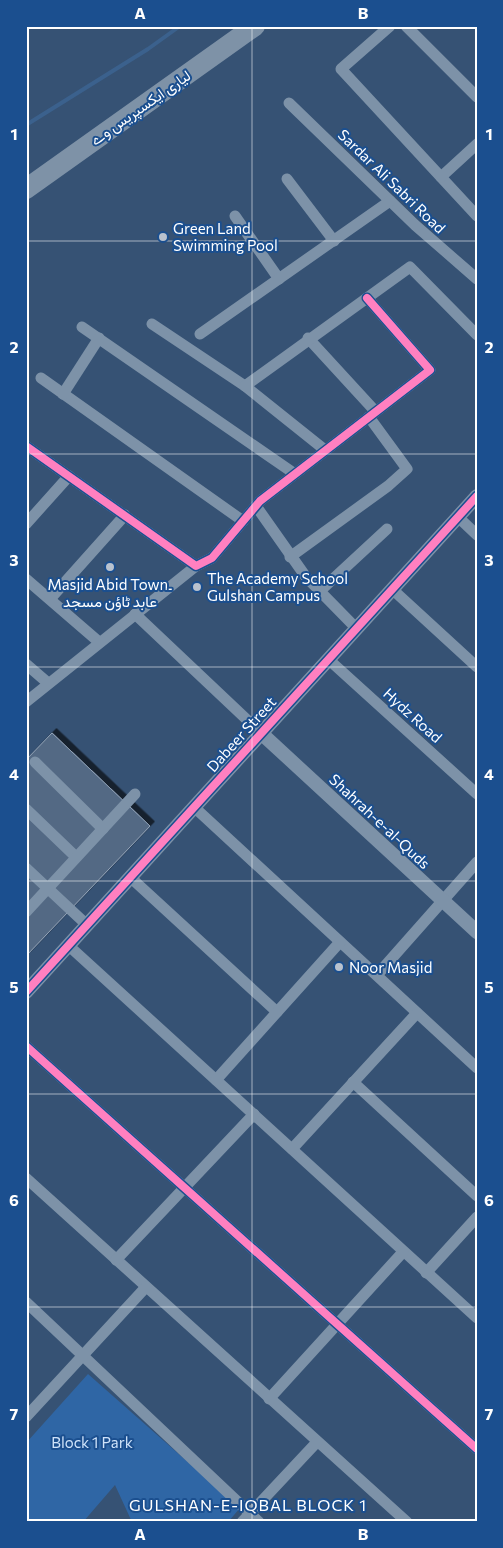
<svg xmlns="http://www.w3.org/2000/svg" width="503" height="1548" font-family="Commissioner,Vazirmatn,sans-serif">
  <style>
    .green { fill: #2f66a5 }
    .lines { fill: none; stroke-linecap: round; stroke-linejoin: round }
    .stream { stroke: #3b618d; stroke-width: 4 }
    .building { fill: #526984; stroke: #92a2b6; filter: url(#shadow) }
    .minor { stroke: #7d92a8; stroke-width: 11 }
    .tertiary { stroke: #7d92a8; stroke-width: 14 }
    .motorway { stroke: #7e92a7; stroke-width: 20 }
    .cycleway-casing { stroke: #1b4f8f; stroke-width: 11 }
    .cycleway { stroke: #ff80c0; stroke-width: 8 }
    .grid { fill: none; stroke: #fff; stroke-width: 1; stroke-opacity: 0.55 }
    .poi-dot { fill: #b9c2ce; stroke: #1b4f8f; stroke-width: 2 }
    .labels { text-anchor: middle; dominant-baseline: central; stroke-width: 4; stroke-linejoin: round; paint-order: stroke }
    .street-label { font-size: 15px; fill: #fff; stroke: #1b4f8f }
    .poi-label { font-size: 15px; fill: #fff; stroke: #1b4f8f; text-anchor: start }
    .park-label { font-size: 15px; fill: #cfe3fa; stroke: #1b4f8f }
    .neighbourhood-label { font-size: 16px; letter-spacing: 1px; fill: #fff; stroke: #1b4f8f }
    .neatline { fill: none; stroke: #fff; stroke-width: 2 }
    .grid-label { font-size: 16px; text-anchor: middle; font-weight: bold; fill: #fff }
  </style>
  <defs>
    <filter id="shadow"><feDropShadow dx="4.5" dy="-4.5" stdDeviation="0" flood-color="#0009"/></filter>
  </defs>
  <rect width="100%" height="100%" fill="#365274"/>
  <polygon class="green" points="88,1374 240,1508 228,1522 132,1522 115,1485 83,1522 26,1522 26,1443"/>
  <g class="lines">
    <polyline class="stream" points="26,125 148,49 180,26"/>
  </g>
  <polygon class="building" points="52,733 150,826 26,956 26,760"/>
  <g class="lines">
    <g class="minor">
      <polyline points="390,26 341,69 477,216"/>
      <polyline points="406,26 477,97"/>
      <polyline points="289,103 415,225 477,279"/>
      <polyline points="441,177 477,144"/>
      <polyline points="287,179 334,241"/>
      <polyline points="235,216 279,279"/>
      <polyline points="152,324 245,386 325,450"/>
      <polyline points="82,327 295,474"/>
      <polyline points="200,334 390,201"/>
      <polyline points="308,338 375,411"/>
      <polyline points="41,378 243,521"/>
      <polyline points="245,386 410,267 477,335"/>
      <polyline points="63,394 99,338"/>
      <polyline points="26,446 196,566 212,558 260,501 430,370 367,298"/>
      <polyline points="256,506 306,577 356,628"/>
      <polyline points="458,517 477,535"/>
      <polyline points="26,524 69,476"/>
      <polyline points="290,557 388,486 407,469 369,417"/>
      <polyline points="26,579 99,642"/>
      <polyline points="392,589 477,667"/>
      <polyline points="320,591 387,529"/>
      <polyline points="50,599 125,515"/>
      <polyline points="135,614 261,733"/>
      <polyline points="328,659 477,794"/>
      <polyline points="26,664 48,683"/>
      <polyline points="26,702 196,566"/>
      <polyline points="35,762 103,829"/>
      <polyline points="194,807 477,1068"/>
      <polyline points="26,809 76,857"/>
      <polyline points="26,868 87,925"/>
      <polyline points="130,877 277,1012"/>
      <polyline points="26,912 135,794"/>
      <polyline points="69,946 477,1318"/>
      <polyline points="377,975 477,862"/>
      <polyline points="26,1046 477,1449"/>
      <polyline points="216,1080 340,942"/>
      <polyline points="353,1082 477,1196"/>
      <polyline points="292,1149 417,1013"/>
      <polyline points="26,1178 407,1522"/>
      <polyline points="116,1260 254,1114"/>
      <polyline points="426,1273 477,1217"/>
      <polyline points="26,1302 259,1522"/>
      <polyline points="269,1399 403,1252"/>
      <polyline points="26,1417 146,1287"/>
      <polyline points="242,1522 317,1442"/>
    </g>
    <g class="tertiary">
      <polyline points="261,733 477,932"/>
      <polyline points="26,992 477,496"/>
    </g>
    <polyline class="motorway" points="26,189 255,26"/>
    <g class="cycleway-casing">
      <g id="cycleway">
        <polyline points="26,446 196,566 212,558 260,501 430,370 367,298"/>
        <polyline points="26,992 477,496"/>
        <polyline points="26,1046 477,1449"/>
      </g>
    </g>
    <use href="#cycleway" class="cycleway"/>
  </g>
  <path class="grid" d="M252 26V1522M26 241H477M26 454H477M26 667H477M26 881H477M26 1094H477M26 1307H477"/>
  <g class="poi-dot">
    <circle cx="163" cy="237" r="5"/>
    <circle cx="110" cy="567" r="5"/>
    <circle cx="197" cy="587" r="5"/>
    <circle cx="339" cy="967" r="5"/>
  </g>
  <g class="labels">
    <g class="street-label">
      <text transform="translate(140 107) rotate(-35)">لیاری ایکسپریس وے</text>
      <text transform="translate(392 181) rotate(44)">Sardar Ali Sabri Road</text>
      <text transform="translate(413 715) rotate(42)">Hydz Road</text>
      <text transform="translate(241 734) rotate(-48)">Dabeer Street</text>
      <text transform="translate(380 821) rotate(43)">Shahrah-e-al-Quds</text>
    </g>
    <g class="poi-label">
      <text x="173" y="228">Green Land<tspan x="173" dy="17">Swimming Pool</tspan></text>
      <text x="207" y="578">The Academy School<tspan x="207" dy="17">Gulshan Campus</tspan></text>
      <text x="110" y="584" text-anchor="middle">Masjid Abid Town۔<tspan x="110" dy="17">عابد ٹاؤن مسجد</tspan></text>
      <text x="349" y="967">Noor Masjid</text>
    </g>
    <g class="park-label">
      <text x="92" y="1442">Block 1 Park</text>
    </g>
    <g class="neighbourhood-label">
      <text x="248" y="1504">GULSHAN-E-IQBAL BLOCK 1</text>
    </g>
  </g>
  <rect width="503" height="1548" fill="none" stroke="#1b4f8f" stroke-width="55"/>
  <rect x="28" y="28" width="448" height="1492" class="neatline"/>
  <g class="grid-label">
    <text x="140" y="19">A</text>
    <text x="363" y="19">B</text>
    <text x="14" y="140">1</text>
    <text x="489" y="140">1</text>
    <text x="14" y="353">2</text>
    <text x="489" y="353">2</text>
    <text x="14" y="566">3</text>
    <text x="489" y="566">3</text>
    <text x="14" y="780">4</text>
    <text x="489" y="780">4</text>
    <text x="14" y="993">5</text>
    <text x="489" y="993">5</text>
    <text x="14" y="1206">6</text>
    <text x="489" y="1206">6</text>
    <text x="14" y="1420">7</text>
    <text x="489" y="1420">7</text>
    <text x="140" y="1540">A</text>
    <text x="363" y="1540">B</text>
  </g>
</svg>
